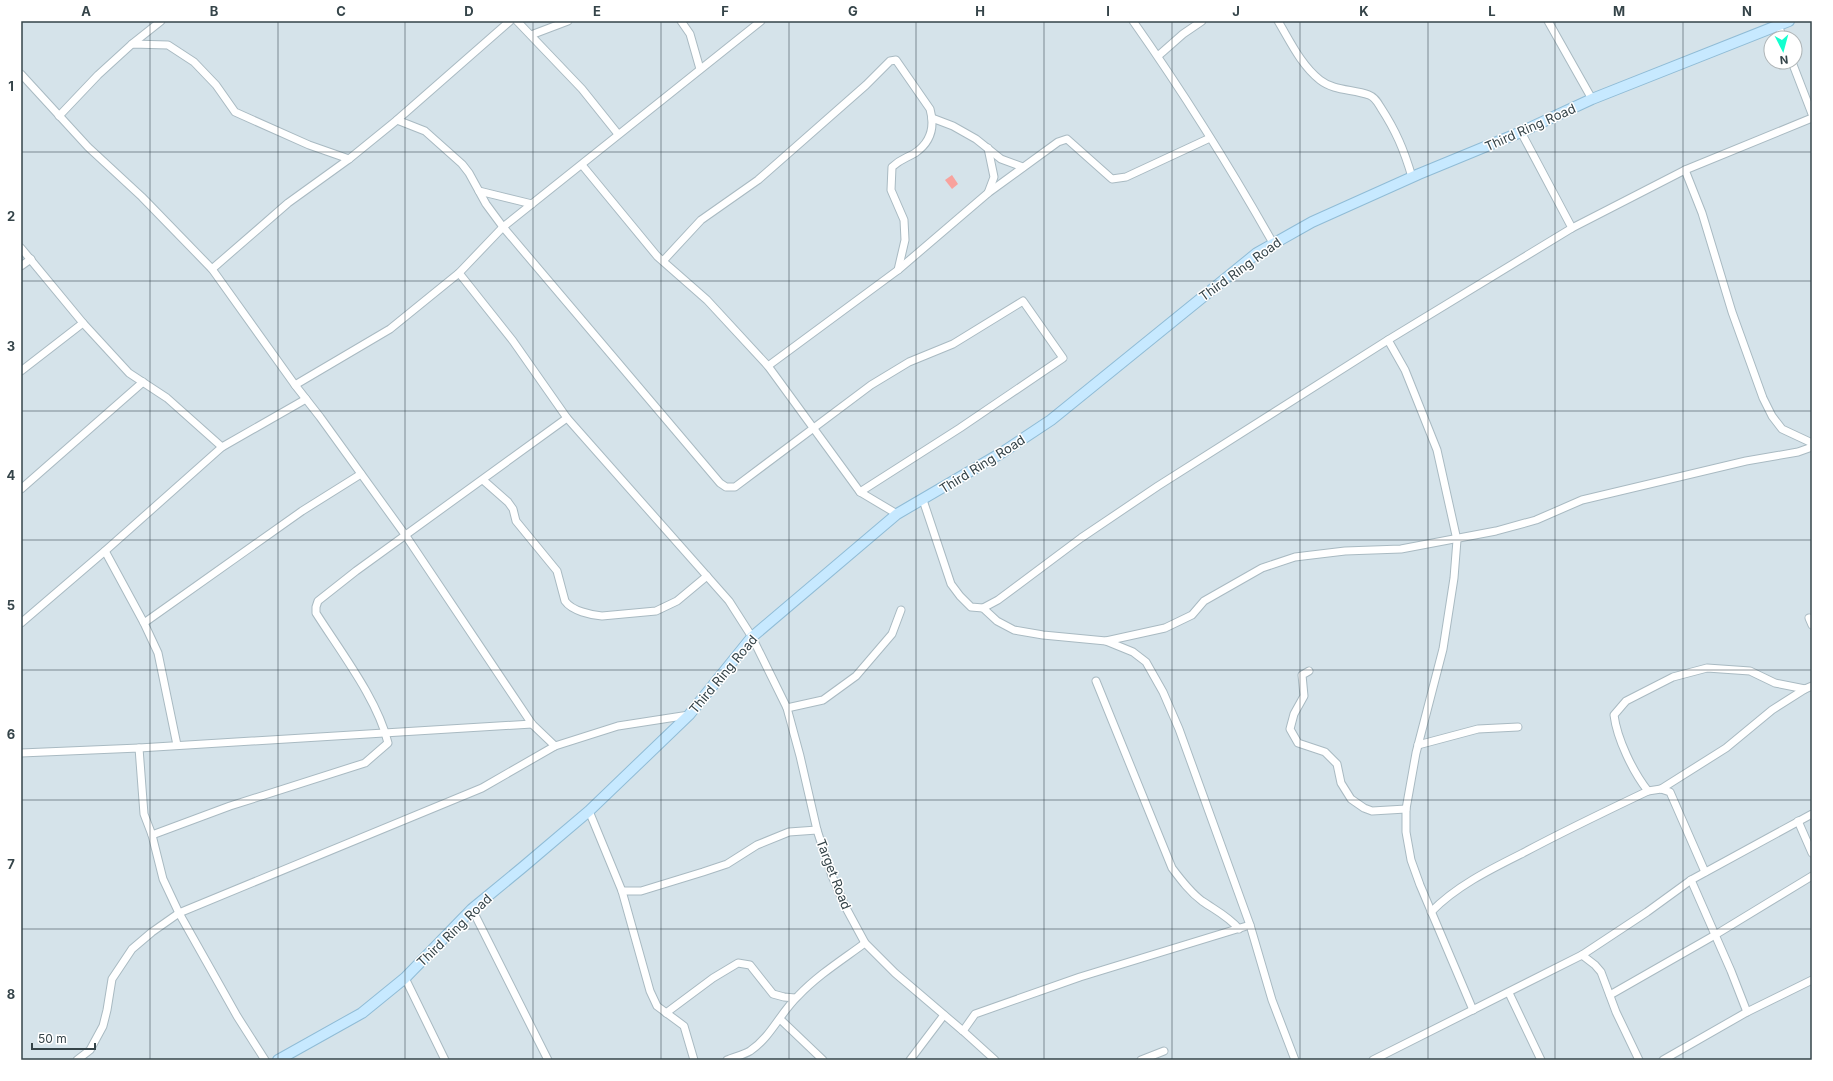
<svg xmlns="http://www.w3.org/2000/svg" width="1833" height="1081" font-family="Inter,sans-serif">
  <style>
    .residential { fill: #d5e3ea; fill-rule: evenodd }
    .water { fill: #f8a29d }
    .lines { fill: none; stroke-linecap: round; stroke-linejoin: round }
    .street-casing { stroke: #a9bac2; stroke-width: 9 }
    .secondary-casing { stroke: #90bcd6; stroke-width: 12 }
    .street { stroke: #fff; stroke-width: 7 }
    .secondary { stroke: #c7e9ff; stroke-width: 10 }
    .grid { fill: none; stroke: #354449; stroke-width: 1; stroke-opacity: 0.55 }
    .labels { text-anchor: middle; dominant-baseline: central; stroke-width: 3; stroke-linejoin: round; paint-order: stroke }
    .street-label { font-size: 13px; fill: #354449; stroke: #fff }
    .neatline { fill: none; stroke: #354449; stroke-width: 1.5 }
    .grid-label { font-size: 13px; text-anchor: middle; font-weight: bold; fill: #354449 }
  </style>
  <rect width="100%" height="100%" fill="#e7f0f5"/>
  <path class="residential" d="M21 21H1812V1060H21ZM1771 38H1795V62H1771Z"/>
  <polygon class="water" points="952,175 958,184 952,189 945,180"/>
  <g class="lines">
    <g class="street-casing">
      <g id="street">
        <polyline points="517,21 582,89 618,134"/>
        <polyline points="681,21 690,34 700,69"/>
        <path d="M1133 21C1183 92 1230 167 1273 243"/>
        <path d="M1278 21C1290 41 1301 65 1320 80 1334 91 1353 89 1369 95 1375 97 1378 103 1381 108 1396 131 1404 150 1412 177"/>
        <polyline points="1548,21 1592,99"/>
        <polyline points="1778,25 1783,38"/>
        <polyline points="531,35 568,21"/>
        <polyline points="132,44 161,21"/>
        <polyline points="1158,56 1183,34 1202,21"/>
        <polyline points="1792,62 1812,114"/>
        <polyline points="21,74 88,147 142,197 212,269 295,385 320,417 406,536 532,724 555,746 618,726 689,715"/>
        <polyline points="59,116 98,75 132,44 168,45 194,62 216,85 235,112 309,145 349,159"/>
        <polyline points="932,118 953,126 976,139 1001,159 1023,167"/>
        <polyline points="397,120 425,131 462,164 469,173 486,204 503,227 720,483 726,487 735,487 871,385 909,362 953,344 1023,301 1063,358 960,428 860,492"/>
        <polyline points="1521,132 1572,228"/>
        <polyline points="988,148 994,177 988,193"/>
        <polyline points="582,165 657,256 707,300 768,366 860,492 897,514"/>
        <polyline points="1685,170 1702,213 1732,312 1763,398 1772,416 1782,429 1812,443"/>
        <polyline points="479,191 532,204"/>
        <polyline points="21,248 83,323 129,373 167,398 222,447"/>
        <path d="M663 261 701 220 758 180 866 85 890 61 896 60 930 109C935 127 931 142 915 153 905 159 902 158 892 167L891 190 904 220 905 240 898 270"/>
        <polyline points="21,266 31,259"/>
        <polyline points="212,269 288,203 349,159 397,120 510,21"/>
        <polyline points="459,273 513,341 567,418 729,601 752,637 787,708 800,756 817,830 832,876 845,906 865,943 895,973 963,1031 995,1060"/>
        <polyline points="1388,340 1405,370 1437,450 1457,540 1454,578 1443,649 1416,753 1406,809 1406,832 1411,860 1420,885 1473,1010"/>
        <polyline points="768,366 898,270 988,193 1058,142 1067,139 1112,179 1126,177 1210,138"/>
        <polyline points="21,371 83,323"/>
        <polyline points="295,385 390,329 459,273 503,227 761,21"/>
        <path d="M483 480 508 502 513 509 516 521 557 571 565 601C572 611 591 615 602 616L656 611 677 601 707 576"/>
        <polyline points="21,489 143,382"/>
        <polyline points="923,500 951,584 960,596 971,607 983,608 997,621 1014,630 1043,635 1106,641 1133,652 1146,662 1163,692 1179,729 1250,925 1272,1000 1295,1060"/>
        <polyline points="105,551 144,623 158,653 177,745"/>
        <polyline points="983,608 998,600 1081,538 1158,486 1388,340 1572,228 1685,170 1812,118"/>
        <polyline points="1809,618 1812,625"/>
        <polyline points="21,623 105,551 222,447 306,399"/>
        <polyline points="144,623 302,511 361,474"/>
        <polyline points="1106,641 1165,628 1192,615 1204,601 1262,568 1295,557 1345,551 1401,549 1496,531 1536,520 1582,500 1746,461 1798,452 1812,447"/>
        <polyline points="1309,671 1302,675 1304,696 1294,714 1290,729 1298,743 1325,752 1337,764 1341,783 1351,799 1364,808 1372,811 1406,809"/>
        <path d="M1096 681 1172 868C1181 880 1190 892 1202 901 1215 910 1228 916 1239 929"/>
        <polyline points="787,708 823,700 856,676 892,634 901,610"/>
        <polyline points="1418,745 1478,729 1518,727"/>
        <polyline points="139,748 532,724"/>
        <polyline points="21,753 139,748 144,814 152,835 163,879 179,913 237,1016 265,1060"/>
        <polyline points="1661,789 1726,748 1772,710 1805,689"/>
        <path d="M1648 791C1633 772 1617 739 1614 715L1626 701 1673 677 1707 668 1750 671 1775 683 1805 689 1812 686"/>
        <polyline points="589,811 622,891 650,991 657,1006 684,1026 694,1060"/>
        <polyline points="1798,821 1812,853"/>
        <path d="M152 835 230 806 365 763 388 743C378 700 340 651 316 613V607L318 601 356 571 567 418"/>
        <polyline points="1691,880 1731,971 1747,1012"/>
        <polyline points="622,891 641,891 703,872 727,864 757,845 789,832 817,830"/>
        <polyline points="472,909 548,1060"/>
        <path d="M1431 912C1456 886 1491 869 1523 853 1564 831 1606 811 1648 791L1661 789 1670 792 1705 872"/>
        <polyline points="1582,955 1595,965 1601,972 1616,1012 1639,1060"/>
        <polyline points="405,978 445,1060"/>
        <polyline points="1509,993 1541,1060"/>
        <polyline points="1610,995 1715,935 1812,876"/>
        <polyline points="666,1013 713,978 738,963 750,965 773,994 784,997 795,998"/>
        <polyline points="780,1019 823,1060"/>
        <polyline points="963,1031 975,1014 1080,977 1250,925"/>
        <polyline points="77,1060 90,1050 103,1026 107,1010 112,979 132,949 152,932 179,913 482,788 555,746"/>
        <path d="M727 1060C734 1057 743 1055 750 1051 771 1037 780 1013 798 996 818 975 842 960 865 943"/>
        <polyline points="910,1060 944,1015"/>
        <polyline points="1141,1060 1164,1051"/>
        <polyline points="1373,1060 1582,955 1647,912 1691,880 1812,814"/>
        <polyline points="1663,1060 1747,1012 1812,980"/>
      </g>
    </g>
    <g class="secondary-casing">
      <polyline id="secondary" points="278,1060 362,1013 405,978 472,909 523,867 589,811 689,715 752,637 897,514 1003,452 1051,420 1257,253 1312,222 1419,174 1521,132 1592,99 1789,21"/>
    </g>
    <use href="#street" class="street"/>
    <use href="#secondary" class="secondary"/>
  </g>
  <path class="grid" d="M150 21V1060M278 21V1060M405 21V1060M533 21V1060M661 21V1060M789 21V1060M916 21V1060M1044 21V1060M1172 21V1060M1300 21V1060M1428 21V1060M1555 21V1060M1683 21V1060M21 152H1812M21 281H1812M21 411H1812M21 540H1812M21 670H1812M21 800H1812M21 929H1812"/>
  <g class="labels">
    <g class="street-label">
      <text transform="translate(1530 127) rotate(-24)">Third Ring Road</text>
      <text transform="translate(1240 269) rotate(-36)">Third Ring Road</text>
      <text transform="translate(982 464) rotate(-32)">Third Ring Road</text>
      <text transform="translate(723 674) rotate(-50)">Third Ring Road</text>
      <text transform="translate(834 874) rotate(69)">Target Road</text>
      <text transform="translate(454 930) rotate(-44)">Third Ring Road</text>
    </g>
  </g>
  <rect width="1833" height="1081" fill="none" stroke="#ffffff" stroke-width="44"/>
  <g transform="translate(1783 50) rotate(174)"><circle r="19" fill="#ffffff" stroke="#aeb4b6"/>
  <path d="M0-3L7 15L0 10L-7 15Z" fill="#14ffcf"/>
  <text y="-6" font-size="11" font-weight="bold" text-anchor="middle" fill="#354449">N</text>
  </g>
  <path d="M32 1043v6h63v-6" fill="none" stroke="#354449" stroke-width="2"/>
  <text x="38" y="1043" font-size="12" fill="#354449" stroke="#ffffff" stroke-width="3" paint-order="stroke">50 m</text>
  <rect x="22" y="22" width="1789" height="1037" class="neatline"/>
  <g class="grid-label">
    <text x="86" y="16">A</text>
    <text x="214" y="16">B</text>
    <text x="341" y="16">C</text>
    <text x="469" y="16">D</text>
    <text x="597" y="16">E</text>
    <text x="725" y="16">F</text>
    <text x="853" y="16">G</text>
    <text x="980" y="16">H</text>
    <text x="1108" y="16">I</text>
    <text x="1236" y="16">J</text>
    <text x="1364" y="16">K</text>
    <text x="1492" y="16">L</text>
    <text x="1619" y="16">M</text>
    <text x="1747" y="16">N</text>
    <text x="11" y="91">1</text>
    <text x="11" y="221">2</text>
    <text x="11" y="351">3</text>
    <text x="11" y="480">4</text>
    <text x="11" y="610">5</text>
    <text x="11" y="739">6</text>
    <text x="11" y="869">7</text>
    <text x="11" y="999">8</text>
  </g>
</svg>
